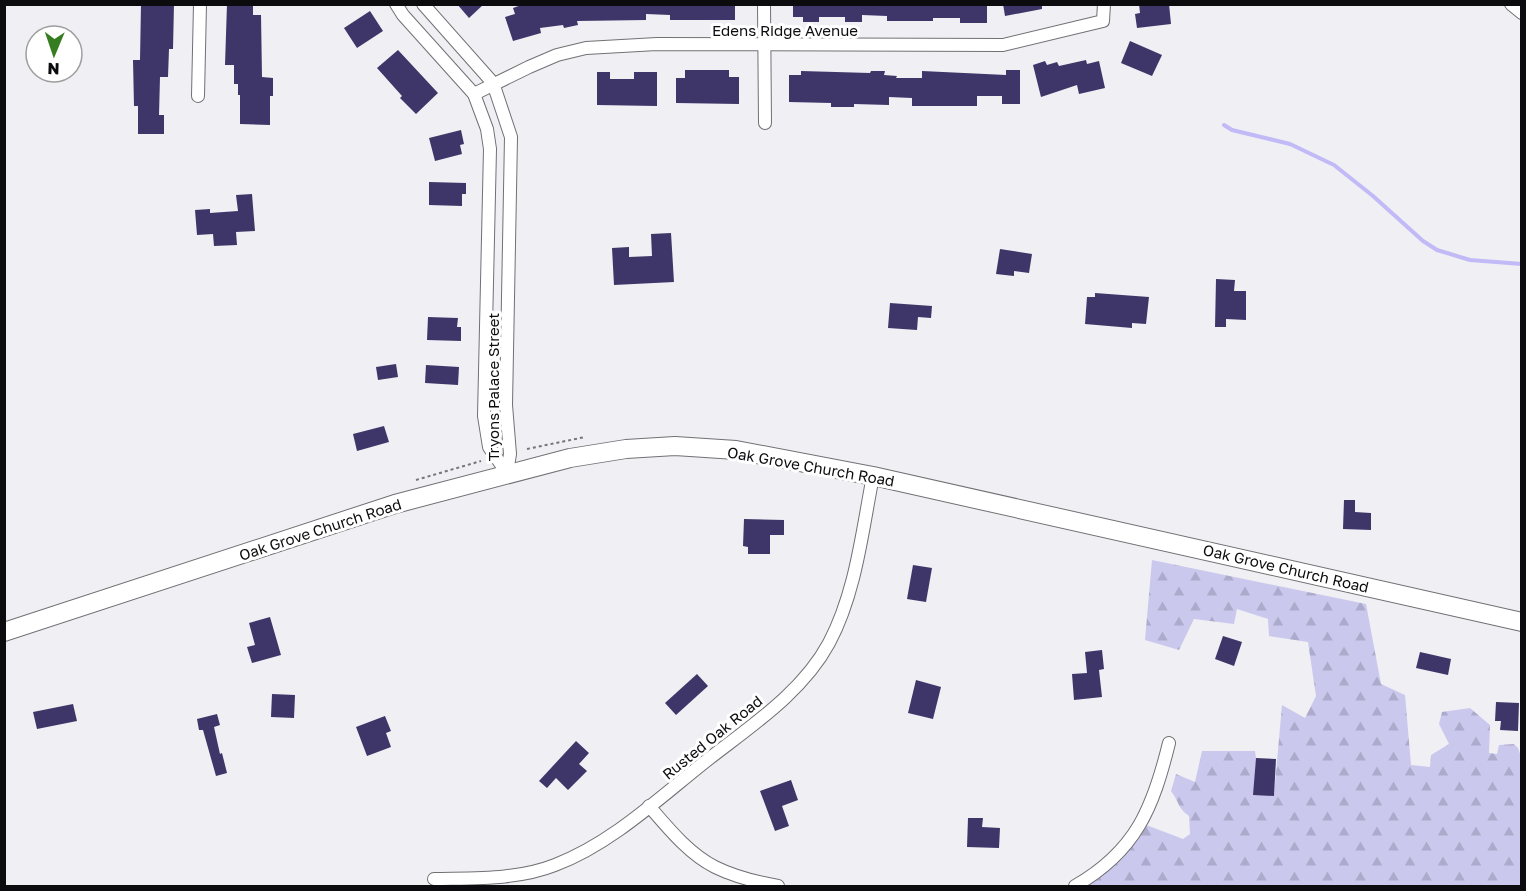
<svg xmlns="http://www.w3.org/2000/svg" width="1526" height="891" font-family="'Golos Text',sans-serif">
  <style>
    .forest { fill: url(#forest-firs) }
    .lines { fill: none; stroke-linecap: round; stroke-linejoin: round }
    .stream { stroke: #c1baf6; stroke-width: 4 }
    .building { fill: #3e3668 }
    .minor-casing { stroke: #717175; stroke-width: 14 }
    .secondary-casing { stroke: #717175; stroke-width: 20 }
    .path { stroke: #767679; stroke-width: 2; stroke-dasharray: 3 3; stroke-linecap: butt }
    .minor { stroke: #fff; stroke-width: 12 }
    .secondary { stroke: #fff; stroke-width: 18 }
    .labels { text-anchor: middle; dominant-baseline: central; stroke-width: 6; stroke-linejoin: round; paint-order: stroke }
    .street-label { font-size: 15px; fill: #0c0c0e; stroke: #fff }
  </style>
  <defs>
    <pattern id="forest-firs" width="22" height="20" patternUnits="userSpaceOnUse" patternTransform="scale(1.5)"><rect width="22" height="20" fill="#cbc8ee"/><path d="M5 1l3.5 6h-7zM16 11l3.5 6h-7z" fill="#adabcb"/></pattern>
  </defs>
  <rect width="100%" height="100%" fill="#efeff4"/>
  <path class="forest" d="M1152 560 1366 604 1381 684 1405 695 1411 765 1430 767 1431 755 1449 744 1439 724 1442 712 1470 708 1490 725 1489 753 1497 754 1499 745 1514 744 1518 748 1522 759 1521 886H1075L1141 823 1183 839 1190 834 1189 816C1178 809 1179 801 1171 791L1176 774 1195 782 1202 751H1255L1256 758 1254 794 1274 796 1282 705 1305 718 1316 696 1308 642 1269 636 1268 619 1237 609 1234 624 1194 619 1179 650 1145 640Z"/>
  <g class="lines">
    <polyline class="stream" points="1224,125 1232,130 1290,144 1334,165 1373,196 1423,241 1437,250 1470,260 1522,264"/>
  </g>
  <g class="building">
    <polygon points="141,4 174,4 173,49 169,49 168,77 160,77 159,115 164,115 164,134 138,134 138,106 134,106 133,60 140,60"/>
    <polygon points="227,4 253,4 253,15 261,15 262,77 273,78 273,96 270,96 270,125 240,124 240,95 238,95 238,84 234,84 234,65 225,65"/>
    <polygon points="457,4 484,4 469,18"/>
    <polygon points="524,4 735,4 735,20 670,20 670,15 646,14 646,20 577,21 578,25 564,28 563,25 540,28 541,33 513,41 505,17 515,14 513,8"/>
    <polygon points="793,4 987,4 987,23 960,23 960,18 933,18 933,21 887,21 887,16 862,15 862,22 845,22 845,17 819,17 819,22 803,22 803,17 793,17"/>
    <polygon points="1003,4 1042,4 1042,9 1005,16"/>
    <polygon points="1139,4 1169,4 1171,24 1137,28 1135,14 1140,13"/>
    <polygon points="370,11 383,31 357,48 344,28"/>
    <polygon points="1130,41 1162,55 1152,76 1121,63"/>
    <polygon points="398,50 438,93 416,114 400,98 402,96 377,68"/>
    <polygon points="1086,60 1087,64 1099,61 1105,88 1079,94 1077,85 1041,97 1033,65 1045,61 1047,65 1057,62 1059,66"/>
    <polygon points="685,70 729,70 729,77 739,77 739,104 676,103 676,78 685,78"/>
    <polygon points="1006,70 1020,70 1020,104 1002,104 1002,96 977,96 977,106 912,106 912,98 889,97 889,105 854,104 854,107 831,107 831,103 789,102 789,75 801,75 801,71 870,73 871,71 885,71 884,75 897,76 896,78 922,78 922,71 1006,75"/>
    <polygon points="597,72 610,72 610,79 634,79 634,72 657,72 657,106 597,105"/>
    <polygon points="461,130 464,144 460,145 462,154 435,161 429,138"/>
    <polygon points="429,182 466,183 466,194 462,194 462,206 429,205"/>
    <polygon points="252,194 255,231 236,232 237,245 214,246 213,234 197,235 195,210 210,209 210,213 238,211 236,195"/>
    <polygon points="671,233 674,282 614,285 612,248 629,247 629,257 652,256 651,234"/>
    <polygon points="1000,249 1032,254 1029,273 1014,271 1014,276 996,274"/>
    <polygon points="1216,279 1235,280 1234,291 1246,291 1246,320 1226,319 1226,327 1215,327"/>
    <polygon points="1095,293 1149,297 1146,324 1132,323 1132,328 1085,324 1087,297 1095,297"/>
    <polygon points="890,303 932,306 931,318 918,317 917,330 888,328"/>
    <polygon points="428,317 458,318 457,327 461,327 461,341 427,340"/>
    <polygon points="396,364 398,377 378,380 376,367"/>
    <polygon points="426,365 459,367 458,385 425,383"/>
    <polygon points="384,426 389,442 357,451 353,434"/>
    <polygon points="1344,500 1355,500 1355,512 1371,513 1371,530 1343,529"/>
    <polygon points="744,519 784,520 784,535 770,535 770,554 748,554 748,547 743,546"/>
    <polygon points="913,565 932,568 926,602 907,599"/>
    <polygon points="270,617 281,655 252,663 247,647 255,645 249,623"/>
    <polygon points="1223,636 1242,642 1234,666 1215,659"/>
    <polygon points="1102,650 1104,669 1099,670 1102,697 1074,700 1072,674 1087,673 1085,652"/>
    <polygon points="1420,652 1451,659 1448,675 1416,668"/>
    <polygon points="697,674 708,686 676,715 665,703"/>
    <polygon points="916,680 941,687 933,719 908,713"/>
    <polygon points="272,694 295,695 294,718 271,717"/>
    <polygon points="1496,702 1519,703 1518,731 1500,730 1501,721 1495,721"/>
    <polygon points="73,704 77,721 37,729 33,712"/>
    <polygon points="217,714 220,725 214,727 220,754 222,753 227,773 216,776 203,730 199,730 197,719"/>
    <polygon points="385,716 391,731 386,733 391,747 367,756 356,727"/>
    <polygon points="576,741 589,753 579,764 587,771 568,790 556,778 547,788 539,781"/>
    <polygon points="1256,758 1276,759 1274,796 1253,795"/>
    <polygon points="791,780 798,800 782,806 789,826 775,831 760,791"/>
    <polygon points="968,818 983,818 982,827 1000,828 999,848 967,847"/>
  </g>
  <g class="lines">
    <g class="minor-casing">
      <g id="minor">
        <polyline points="396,4 403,15 474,94 487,129 490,149 484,416 489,447 507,473"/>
        <polyline points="423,4 493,83 511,137 506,405 510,454 507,473"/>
        <polyline points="764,4 765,123"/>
        <polyline points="1511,4 1522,13"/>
        <polyline points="474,94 529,67 557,55 586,48 657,44 1003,45 1103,21 1104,4"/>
        <polyline points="198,96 200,4"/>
        <path d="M649 806C668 828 689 854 715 867 735 877 756 882 778 886"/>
        <path d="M434 879C474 878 517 880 555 865 610 844 656 801 701 765 746 729 801 695 829 643 856 592 862 532 873 476"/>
        <path d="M1075 886C1136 851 1153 808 1169 743"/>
      </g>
    </g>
    <g class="secondary-casing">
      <polyline id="secondary" points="4,632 395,504 570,458 626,449 675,446 736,450 873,476 1522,622"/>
    </g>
    <g class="path">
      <polyline points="527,449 585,437"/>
      <polyline points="416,480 481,461"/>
    </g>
    <use href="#minor" class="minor"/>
    <use href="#secondary" class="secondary"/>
  </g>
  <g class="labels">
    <g class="street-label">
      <text x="785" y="30">Edens Ridge Avenue</text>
      <text transform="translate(493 387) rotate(-90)">Tryons Palace Street</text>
      <text transform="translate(811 466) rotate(10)">Oak Grove Church Road</text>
      <text transform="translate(320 529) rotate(-18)">Oak Grove Church Road</text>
      <text transform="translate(1286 568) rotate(13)">Oak Grove Church Road</text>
      <text transform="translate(712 737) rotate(-39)">Rusted Oak Road</text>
    </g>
  </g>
  <rect width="1526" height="891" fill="none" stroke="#0c0c0e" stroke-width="12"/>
  <g transform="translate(54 54) rotate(182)"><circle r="28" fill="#ffffff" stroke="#9e9e9f" stroke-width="1.5"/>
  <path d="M0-4.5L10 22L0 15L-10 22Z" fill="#367d22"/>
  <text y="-9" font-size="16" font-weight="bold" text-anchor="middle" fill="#0c0c0e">N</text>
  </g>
</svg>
